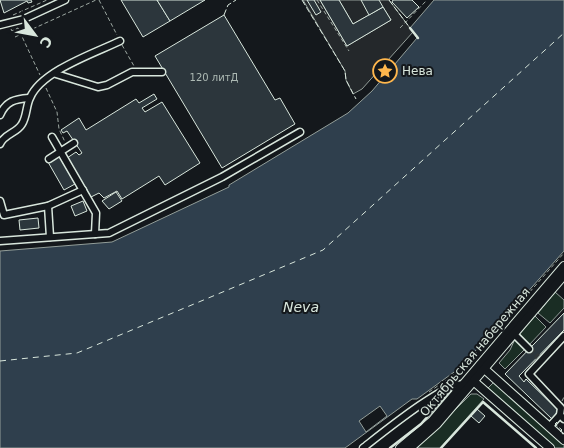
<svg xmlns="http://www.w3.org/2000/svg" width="564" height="448" font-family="'DejaVu Sans',sans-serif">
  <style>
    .green { fill: #1a2d24; stroke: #939e99 }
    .parking { fill: #24282b; stroke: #939e99 }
    .water { fill: #2f3f4d; stroke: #939e99 }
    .pier { fill: #14181c; stroke: #939e99 }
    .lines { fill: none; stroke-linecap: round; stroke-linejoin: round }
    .ferry { stroke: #d8e6dc; stroke-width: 1; stroke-dasharray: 6 5; stroke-linecap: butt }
    .building { fill: #2c363c; stroke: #d8e6dc }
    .minor-tunnel { stroke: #313739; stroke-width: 6; stroke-dasharray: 6 3; stroke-linecap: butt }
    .minor-casing { stroke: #d8e6dc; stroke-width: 9 }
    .major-casing { stroke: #d8e6dc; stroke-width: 10 }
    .path { stroke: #9da8a2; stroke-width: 1; stroke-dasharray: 4 2.5; stroke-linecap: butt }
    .minor { stroke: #14181c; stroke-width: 6 }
    .major { stroke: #14181c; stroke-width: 8 }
    .fence { stroke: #d8e6dc; stroke-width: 1; stroke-dasharray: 6 2.5; stroke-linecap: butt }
    .wall { stroke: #d8e6dc; stroke-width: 2.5 }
    .labels { text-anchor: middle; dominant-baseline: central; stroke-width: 4; stroke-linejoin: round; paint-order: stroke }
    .number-label { font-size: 10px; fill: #adbab4 }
    .poi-label { font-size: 12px; fill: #d8e6dc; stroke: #14181c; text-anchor: start }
    .street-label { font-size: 12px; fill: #d8e6dc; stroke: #14181c }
    .water-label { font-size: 14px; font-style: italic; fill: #d8e6dc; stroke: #14181c }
  </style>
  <rect width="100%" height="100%" fill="#14181c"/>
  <g class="green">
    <polygon points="555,292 564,300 564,308 550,323 538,313"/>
    <polygon points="535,316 546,327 529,345 518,335"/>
    <polygon points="515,339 525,349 505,369 499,363 510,350"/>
    <polygon points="494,382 564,444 564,448 555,448 488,388"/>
    <polygon points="471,394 477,394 484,399 440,448 417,448"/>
  </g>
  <polygon class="parking" points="303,0 320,0 347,46 391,20 383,7 353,24 339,0 389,0 413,32 362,89 353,94 346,80 345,71"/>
  <polygon class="water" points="434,0 564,0 564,251 461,367 417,399 412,399 345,448 0,448 0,251 112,242 229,187 229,185 348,113 372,91 417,38 410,28"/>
  <polygon class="pier" points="380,406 387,416 366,432 359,421"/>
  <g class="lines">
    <polyline class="ferry" points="0,361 77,353 323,250 564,33"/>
  </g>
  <g class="building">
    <polygon points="0,0 31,0 32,2 28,3 27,1 4,13"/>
    <polygon points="121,0 157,0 170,21 143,37"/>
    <polygon points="157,0 205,0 170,21"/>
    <polygon points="307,0 314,0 321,12 316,15"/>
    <polygon points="320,0 339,0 353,24 383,7 391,20 347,46"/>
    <polygon points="361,0 379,0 383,7 369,15"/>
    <polygon points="393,0 412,0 419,7 407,18 392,2"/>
    <polygon points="224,15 275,100 280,98 295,124 222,168 155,56"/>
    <polygon points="154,94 157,99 142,108 145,112 162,102 200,163 165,185 159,176 122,199 117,191 104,198 99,193 91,197 67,158 76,152 79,155 82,153 67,131 63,133 61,130 79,118 86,130 136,99 139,103"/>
    <polygon points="59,156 75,184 64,190 48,162"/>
    <polygon points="116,192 122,201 109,209 102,201"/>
    <polygon points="83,201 87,211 75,216 71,206"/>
    <polygon points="38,218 39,228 20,230 19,220"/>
    <polygon points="564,313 564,330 519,376 524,382 526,379 559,411 552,419 505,374"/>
    <polygon points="477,409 485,416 479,423 471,416"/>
  </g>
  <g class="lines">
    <polyline class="minor-tunnel" points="529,349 538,357"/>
    <g class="minor-casing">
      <g id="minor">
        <polyline points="0,25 24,19 65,0"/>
        <polyline points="56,74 98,87 107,85 132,72 162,72"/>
        <path d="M0 115C6 101 15 99 29 98"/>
        <polyline points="52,137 96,213 95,234"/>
        <path d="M0 144C4 134 17 133 22 124 27 116 26 106 30 98 41 71 95 53 120 41"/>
        <polyline points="49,159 74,143"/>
        <polyline points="0,201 4,215 48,206 83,190"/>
        <polyline points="48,206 50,237"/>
        <polyline points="0,241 109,233 222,177 300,132"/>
        <polyline points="513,333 529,349"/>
        <polyline points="564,336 529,374 561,408 560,415 564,419"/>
        <polyline points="549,427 560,415"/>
        <path d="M363 448C376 438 451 377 463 385"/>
      </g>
    </g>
    <g class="major-casing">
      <g id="major">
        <polyline points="480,365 564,440"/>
        <polyline points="470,378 550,448"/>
        <polyline points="400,448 432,421 564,266"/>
        <polyline points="410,448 437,424 564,275"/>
      </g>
    </g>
    <g class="path">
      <polyline points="99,0 117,35"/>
      <polyline points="317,0 349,51"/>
      <polyline points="13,15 47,0"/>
      <polyline points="400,28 427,0"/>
      <polyline points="11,29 12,31 18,28 40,75"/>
      <polyline points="15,37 96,0"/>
      <polyline points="122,45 134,66"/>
      <polyline points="46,88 57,112 59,129 65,142"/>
      <polyline points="429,392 462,369 564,253"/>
      <polyline points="562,401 564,397"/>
    </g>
    <use href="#minor" class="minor"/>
    <use href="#major" class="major"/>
    <g class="fence">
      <polyline points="302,0 345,71 346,80 356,99"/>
      <polyline points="389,0 410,28"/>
      <polyline points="224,15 228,5 236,0"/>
      <polyline points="557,422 555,424 562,430 560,432 563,434"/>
    </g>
    <g class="wall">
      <polyline points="410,28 418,38"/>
      <polyline points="390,448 421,424 453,388"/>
      <polyline points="441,448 483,402 536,448"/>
    </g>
  </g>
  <defs>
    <g id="sight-ring" transform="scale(1.25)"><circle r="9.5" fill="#14181c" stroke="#ffb74d" stroke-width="1.5"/><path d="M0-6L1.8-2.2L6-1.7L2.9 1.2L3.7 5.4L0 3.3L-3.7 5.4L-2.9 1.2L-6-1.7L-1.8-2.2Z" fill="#ffb74d"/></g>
  </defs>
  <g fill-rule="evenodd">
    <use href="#sight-ring" x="385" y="71"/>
  </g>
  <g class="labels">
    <g class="number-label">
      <text x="214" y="77">120 литД</text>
    </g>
    <g class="poi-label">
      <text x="402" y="71">Нева</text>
    </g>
    <g class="street-label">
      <text transform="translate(475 352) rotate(-50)">Октябрьская набережная</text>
    </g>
    <g class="water-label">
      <text x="301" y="307">Neva</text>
    </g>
  </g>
  <g transform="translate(35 35) rotate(122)" stroke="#14181c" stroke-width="4" paint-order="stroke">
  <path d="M0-4L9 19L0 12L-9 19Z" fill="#d8e6dc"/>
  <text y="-8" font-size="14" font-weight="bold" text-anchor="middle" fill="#d8e6dc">С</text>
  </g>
</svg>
